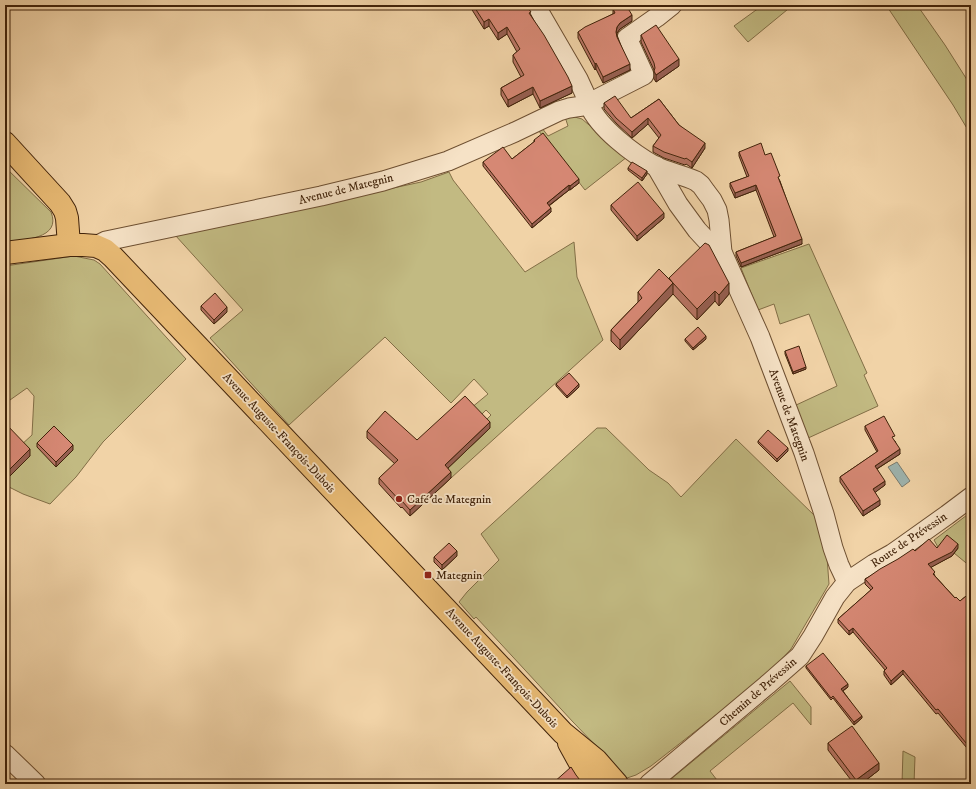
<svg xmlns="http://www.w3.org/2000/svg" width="976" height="789" font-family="'IM FELL DW Pica',serif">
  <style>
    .green { fill: #c2ba82; stroke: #826e46 }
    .water { fill: #9eb6b2; stroke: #797b6f }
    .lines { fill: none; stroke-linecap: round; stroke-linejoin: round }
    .minor-casing { stroke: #6d4f31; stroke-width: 21 }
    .major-casing { stroke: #41230a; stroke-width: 24 }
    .minor { stroke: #f6e2c6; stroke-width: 19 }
    .major { stroke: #e8ba74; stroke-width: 22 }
    .wall { fill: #b87564; stroke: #41230a }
    .shaded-wall { fill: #965f51; stroke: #41230a }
    .building { fill: #d68874; stroke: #41230a }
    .poi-dot { fill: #8f2418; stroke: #f6e2c6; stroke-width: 1.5 }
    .labels { text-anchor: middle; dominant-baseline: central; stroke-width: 3.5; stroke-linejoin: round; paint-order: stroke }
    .street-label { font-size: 12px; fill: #41230a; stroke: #f6e2c6 }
    .poi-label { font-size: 12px; fill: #41230a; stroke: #f6e2c6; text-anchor: start }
  </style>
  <rect width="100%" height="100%" fill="#f1d3a7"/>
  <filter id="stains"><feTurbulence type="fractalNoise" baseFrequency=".005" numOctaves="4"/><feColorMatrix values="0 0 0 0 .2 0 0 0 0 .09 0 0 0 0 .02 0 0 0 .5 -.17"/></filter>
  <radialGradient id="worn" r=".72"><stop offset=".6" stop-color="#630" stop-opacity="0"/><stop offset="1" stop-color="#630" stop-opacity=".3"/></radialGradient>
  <g class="green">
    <polygon points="763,5 793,5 748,42 734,26"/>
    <polygon points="886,5 917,5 945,45 971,86 971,135 953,105"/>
    <polygon points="571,116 582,119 627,157 585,190 538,130 542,128 548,136 568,126 565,117"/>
    <path d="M5 167 51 212C62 239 23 240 5 242Z"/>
    <polygon points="449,172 453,180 525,272 574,242 577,277 603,340 451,478 445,471 484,422 491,415 486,410 479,417 471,408 488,394 474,379 451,403 385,337 289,425 210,338 243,310 175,235 421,182"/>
    <polygon points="809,244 867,373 864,375 878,406 806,439 794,406 837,386 809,314 780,324 774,304 758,310 741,268"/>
    <polygon points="74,256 94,260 100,264 186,359 103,442 76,477 50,504 23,494 5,485 5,474 9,477 20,446 32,435 34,396 27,388 10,400 5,395 5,266"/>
    <polygon points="597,428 606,428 649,470 668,483 681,497 736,439 816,517 827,557 829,584 791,649 769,673 745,693 725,708 651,766 636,775 627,778 573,722 476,617 474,619 459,602 467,592 499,560 481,534"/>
    <polygon points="971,512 971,567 954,553 958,548 939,549 934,540"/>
    <polygon points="790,681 811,707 811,725 793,703 710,771 720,784 665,784"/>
    <polygon points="903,751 915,757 914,784 902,784"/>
  </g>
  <polygon class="water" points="897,462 910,481 902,487 888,467"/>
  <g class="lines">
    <g class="minor-casing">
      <g id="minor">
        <polyline points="535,5 578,79 584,92 589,105 597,99 644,75 627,38 657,17 672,5"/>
        <polyline points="656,166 678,204 697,230 709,243 722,252"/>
        <path d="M96 246 106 241 321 196 383 181 448 161 515 132 559 111 569 108 589 105C599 128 633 154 655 166 667 172 683 175 696 181L701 185 706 192 712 200 717 210 719 220 722 252 760 337 804 453 824 514 833 548 839 565 847 582"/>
        <polyline points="5,754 36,784"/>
        <polyline points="649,784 767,685 800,656 813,636 835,597 847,582 874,564 892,554 902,547 947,515 971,497"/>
      </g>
    </g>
    <g class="major-casing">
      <g id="major">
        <polyline points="5,143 60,203 65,211 67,218 69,245"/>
        <polyline points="5,253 69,245 83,245 96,246 105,250 113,257 563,733 596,760 617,784"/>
        <polyline points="569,743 585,772 596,784"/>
      </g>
    </g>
    <use href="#minor" class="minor"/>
    <use href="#major" class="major"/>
  </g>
  <g class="wall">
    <polygon points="469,5 526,5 531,15 572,93 540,108 533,94 508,107 501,95 501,88 521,77 513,62 513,55 517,52 507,34 498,40 489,26 484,29"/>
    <polygon points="613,9 632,21 620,29 617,33 617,35 630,70 603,83 596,69 595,70 578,38 578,32 613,14"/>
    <polygon points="641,35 679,66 656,82 654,79 654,70 641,42"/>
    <polygon points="659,99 679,125 705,148 692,168 686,164 685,165 664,158 653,152 653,146 659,138 648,124 632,138 616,123 604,109 604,103 631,118"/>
    <polygon points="534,140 579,183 570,190 569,190 549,206 551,212 532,228 483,166 483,162 512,159 534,142"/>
    <polygon points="739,152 765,155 780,181 802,244 741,267 736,256 736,252 774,237 756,190 735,198 730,187 730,183 747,177 739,156"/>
    <polygon points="628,168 647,174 642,181 628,170"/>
    <polygon points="611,205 664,218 637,241 611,210"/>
    <polygon points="669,279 729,294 719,306 715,301 697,320 673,294 620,350 611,341 611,330 638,302 638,292"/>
    <polygon points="201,306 227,312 214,324 201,310"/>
    <polygon points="685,339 706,339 693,350 685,341"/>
    <polygon points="785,351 806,369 793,374 785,354"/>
    <polygon points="556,384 579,387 567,398 556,386"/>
    <polygon points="5,423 30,456 9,477 5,474"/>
    <polygon points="865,426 895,441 900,454 877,469 885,485 875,492 880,505 863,516 840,482 840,477 877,452 865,430"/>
    <polygon points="490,428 448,468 451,478 410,516 402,507 401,508 379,484 379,478 395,464 367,438 367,431 417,440"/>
    <polygon points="758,441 788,451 777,462 758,443"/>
    <polygon points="37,443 73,450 56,467 37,447"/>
    <polygon points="937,548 958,548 952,556 931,567 935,576 955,598 960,601 971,592 971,753 938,713 936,714 903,674 891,685 884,675 884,671 885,670 853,632 849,635 838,623 838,619 871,590 865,584 865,579 915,551"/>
    <polygon points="457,556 442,570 434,562 434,557"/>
    <polygon points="806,666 848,687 843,691 862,718 854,725 833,698 831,700 806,668"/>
    <polygon points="828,743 879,770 861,784 854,784 828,750"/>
  </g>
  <g class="shaded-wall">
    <polygon points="632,15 632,21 620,29 617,33 616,38 616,32 617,27 620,23"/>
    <polygon points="489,19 489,26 484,29 484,22"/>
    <polygon points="507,27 507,34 498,40 498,33"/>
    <polygon points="679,59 679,66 656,82 656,75"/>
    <polygon points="596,63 596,69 595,70 595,64"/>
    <polygon points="630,64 630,70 603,83 603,77"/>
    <polygon points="572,86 572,93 540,108 540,101"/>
    <polygon points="533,87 533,94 508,107 508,100"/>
    <polygon points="648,118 648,124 632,138 632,132"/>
    <polygon points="705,143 705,148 692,168 692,162"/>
    <polygon points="647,171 647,174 642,181 642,178"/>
    <polygon points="579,179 579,183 570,190 570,186"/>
    <polygon points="569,185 569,190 547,207 547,203"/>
    <polygon points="756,185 756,190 735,198 735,193"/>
    <polygon points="551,208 551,212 532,228 532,224"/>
    <polygon points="664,213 664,218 637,241 637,236"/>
    <polygon points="802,239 802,244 741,267 741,263"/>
    <polygon points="673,283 673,294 620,350 620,340"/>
    <polygon points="729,283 729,294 719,306 719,295"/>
    <polygon points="715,291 715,301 697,320 697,309"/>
    <polygon points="227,307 227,312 214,324 214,320"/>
    <polygon points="706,336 706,339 693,350 693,348"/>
    <polygon points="806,367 806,369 793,374 793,372"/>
    <polygon points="579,384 579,387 567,398 567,396"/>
    <polygon points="490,422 490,428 445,471 445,465"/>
    <polygon points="73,445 73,450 56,467 56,462"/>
    <polygon points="788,448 788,451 777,462 777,459"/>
    <polygon points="30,449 30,456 9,477 9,470"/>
    <polygon points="900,449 900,454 875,470 875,466"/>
    <polygon points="451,472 451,478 410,516 410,510"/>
    <polygon points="885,481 885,485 873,494 873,489"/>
    <polygon points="880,500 880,505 863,516 863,511"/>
    <polygon points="958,544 958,548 952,556 928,569 928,564"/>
    <polygon points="457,551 457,556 442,570 442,565"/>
    <polygon points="853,628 853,632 849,635 849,631"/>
    <polygon points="903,670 903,674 891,685 891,681"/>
    <polygon points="848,684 848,687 841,692 841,689"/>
    <polygon points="862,716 862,718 854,725 854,722"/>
    <polygon points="879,763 879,770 861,784 856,784 856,780"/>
  </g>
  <g class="building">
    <polygon points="473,5 526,5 531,12 529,13 544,35 568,77 572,86 540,101 533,87 508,100 501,88 524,75 513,55 520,49 507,27 498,33 489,19 484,22"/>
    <polygon points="620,5 626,5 632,15 620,23 617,27 616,32 617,37 630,64 603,77 596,63 595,64 578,32 585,27 615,13 613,9"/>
    <polygon points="656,25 679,59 656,75 654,71 655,68 654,63 641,35"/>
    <polygon points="615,96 631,118 659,99 679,125 705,143 692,162 686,158 685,159 664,152 653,146 661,135 648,118 632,132 616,118 604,103"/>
    <polygon points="543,133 579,179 570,186 569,185 547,203 551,208 532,224 483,162 503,147 512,159 535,141 534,140"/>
    <polygon points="761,143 765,155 771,153 780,176 778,177 802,239 741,263 736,252 776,236 756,185 735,193 730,183 749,176 739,152"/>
    <polygon points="632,162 647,171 642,178 628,168"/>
    <polygon points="638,182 664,213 637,236 611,205"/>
    <polygon points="705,243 709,245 729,283 719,295 715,291 697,309 673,283 620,340 611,330 642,298 638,292 659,269 673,283 669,278"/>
    <polygon points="215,293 227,307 214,320 201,306"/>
    <polygon points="698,327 706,336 693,348 685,339"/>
    <polygon points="799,346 806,367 793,372 785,351"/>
    <polygon points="569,373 579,384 567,396 556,384"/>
    <polygon points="465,396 490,422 445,465 451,472 410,510 402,501 401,502 379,478 398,460 367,431 385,411 417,440"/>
    <polygon points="884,416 895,436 892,437 900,449 875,466 885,481 873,489 880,500 863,511 840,477 878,451 865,426"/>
    <polygon points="5,423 30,449 9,470 5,466"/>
    <polygon points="54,426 73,445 56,462 37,443"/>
    <polygon points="768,430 788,448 777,459 758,441"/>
    <polygon points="947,535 958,544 952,552 928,564 935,572 933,574 955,598 956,597 960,601 971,592 971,749 938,709 936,710 903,670 891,681 884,671 887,668 853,628 849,631 838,619 873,588 865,579 867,578 880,569 898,559 913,549 915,551 929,539 937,548"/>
    <polygon points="449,543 457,551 442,565 434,557"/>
    <polygon points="823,653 848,684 841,689 862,716 854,722 833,696 831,698 806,666"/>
    <polygon points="852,726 879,763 856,780 828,743"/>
    <polygon points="571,767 576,775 583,784 554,784 553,783"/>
  </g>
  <g class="poi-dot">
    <circle cx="399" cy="499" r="4"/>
    <rect x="424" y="571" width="8" height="8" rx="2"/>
  </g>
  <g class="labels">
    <g class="street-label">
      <text transform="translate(346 189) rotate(-14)">Avenue de Mategnin</text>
      <text transform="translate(789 415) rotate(70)">Avenue de Mategnin</text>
      <text transform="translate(279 433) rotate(47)">Avenue Auguste-François-Dubois</text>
      <text transform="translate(909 540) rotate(-34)">Route de Prévessin</text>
      <text transform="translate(502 668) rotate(47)">Avenue Auguste-François-Dubois</text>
      <text transform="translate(758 692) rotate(-41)">Chemin de Prévessin</text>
    </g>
    <g class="poi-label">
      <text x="407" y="499">Café de Mategnin</text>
      <text x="436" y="575">Mategnin</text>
    </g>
  </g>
  <rect width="976" height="789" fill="none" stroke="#f1d3a7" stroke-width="20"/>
  <rect x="6" y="6" width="964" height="777" fill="none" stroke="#41230a" stroke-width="2"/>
  <rect x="10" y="10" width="956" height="769" fill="none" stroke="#41230a"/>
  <rect width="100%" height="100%" filter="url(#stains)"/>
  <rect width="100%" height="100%" fill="url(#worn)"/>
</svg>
